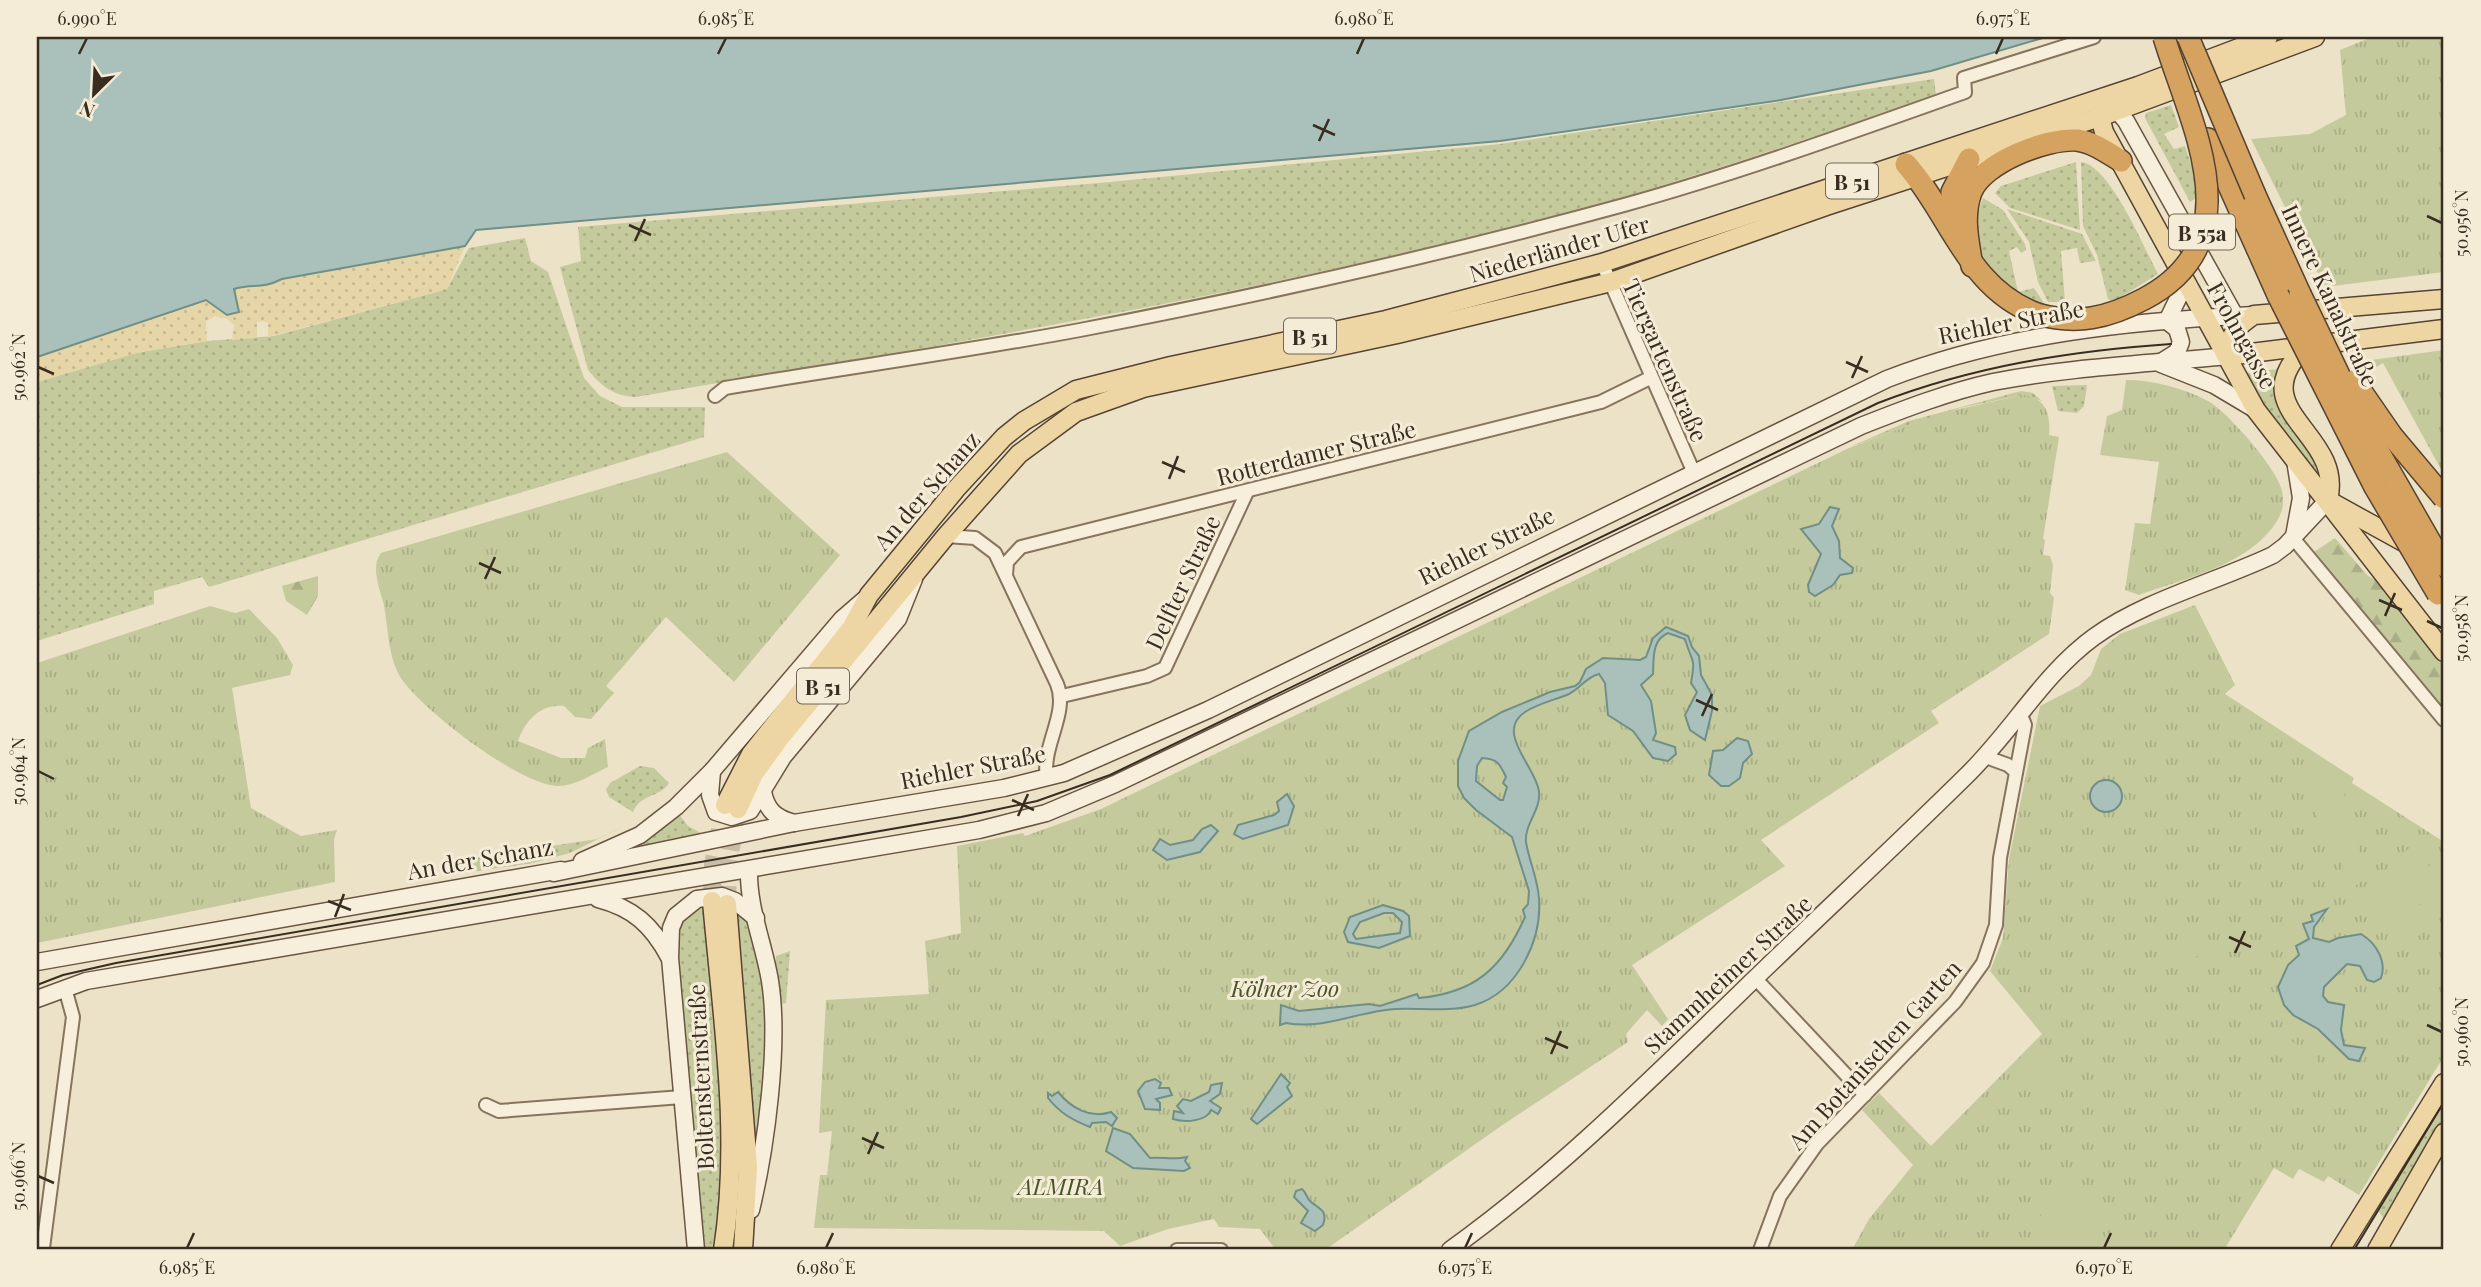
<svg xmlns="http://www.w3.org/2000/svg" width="2481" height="1287" font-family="'Playfair Display',serif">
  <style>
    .grass { fill: url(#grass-dots) }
    .forest { fill: url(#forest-firs) }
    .sand { fill: url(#sand-dots) }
    .park { fill: url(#park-tufts) }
    .garden { fill: #c5ca9c }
    .water { fill: #a9c1ba; stroke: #708f87; stroke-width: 2; fill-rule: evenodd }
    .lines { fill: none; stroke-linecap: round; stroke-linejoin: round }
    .primary-tunnel { stroke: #c8bea7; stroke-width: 18; stroke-dasharray: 18 9; stroke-linecap: butt }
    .street-casing { stroke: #87745e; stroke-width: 16 }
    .secondary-casing { stroke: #695541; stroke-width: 19 }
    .primary-casing { stroke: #564332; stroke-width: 21 }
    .highway-casing { stroke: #564332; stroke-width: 24 }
    .street { stroke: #f7efdb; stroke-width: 12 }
    .secondary { stroke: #f7efdb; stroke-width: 16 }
    .primary { stroke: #edd6a3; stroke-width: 18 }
    .highway { stroke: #d6a25f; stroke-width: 21 }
    .tram { stroke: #392c21; stroke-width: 2 }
    .highway-bridge-casing { stroke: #564332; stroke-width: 24; stroke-linecap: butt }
    .highway-bridge { stroke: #d6a25f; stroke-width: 21 }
    .ticks { fill: none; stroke: #392c21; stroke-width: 2.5 }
    .labels { text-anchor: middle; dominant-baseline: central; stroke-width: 6; stroke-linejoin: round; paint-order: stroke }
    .shield { fill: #f4ecd7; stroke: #716658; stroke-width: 2 }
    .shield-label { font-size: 21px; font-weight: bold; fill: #392c21 }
    .street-label { font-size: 23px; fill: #392c21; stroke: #f4ecd7 }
    .park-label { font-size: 23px; font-style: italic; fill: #495428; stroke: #f4ecd7 }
    .neatline { fill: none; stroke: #392c21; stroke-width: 2.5 }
    .ticks-label { font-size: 18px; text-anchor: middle; fill: #392c21 }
  </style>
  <defs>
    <pattern id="grass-dots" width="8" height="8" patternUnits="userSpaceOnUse" patternTransform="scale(1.75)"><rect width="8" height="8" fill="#c5ca9c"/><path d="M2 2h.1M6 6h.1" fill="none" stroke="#aaae86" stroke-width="1.8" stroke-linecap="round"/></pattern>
    <pattern id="forest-firs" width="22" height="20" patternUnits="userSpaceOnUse" patternTransform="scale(1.75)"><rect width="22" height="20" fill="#c5ca9c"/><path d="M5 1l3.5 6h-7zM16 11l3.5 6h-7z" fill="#aaae86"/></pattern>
    <pattern id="sand-dots" width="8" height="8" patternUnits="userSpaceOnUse" patternTransform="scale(1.75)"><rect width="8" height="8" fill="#e6d6a7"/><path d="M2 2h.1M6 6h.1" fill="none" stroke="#c6b88f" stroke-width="1.8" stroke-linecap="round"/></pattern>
    <pattern id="park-tufts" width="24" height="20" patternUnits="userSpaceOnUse" patternTransform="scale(1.75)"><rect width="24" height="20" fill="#c5ca9c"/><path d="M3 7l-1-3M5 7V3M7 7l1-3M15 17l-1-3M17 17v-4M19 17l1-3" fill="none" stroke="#aaae86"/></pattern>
  </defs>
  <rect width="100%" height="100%" fill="#ece2c8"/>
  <g class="grass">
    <path d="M1934 79 1936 96C1781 147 1626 202 1467 239 1193 304 914 350 636 397 614 396 602 387 588 370L560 267 581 261 578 227 1099 183 1500 144Z"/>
    <polygon points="2171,105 2179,127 2164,134 2174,149 2185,146 2193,171 2196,198 2190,202 2145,118 2146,113"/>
    <polygon points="2076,162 2080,230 2010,208 1995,193 2001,186"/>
    <path d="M2081 162C2110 165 2144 248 2158 274L2113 302 2108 299 2097 255 2083 226Z"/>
    <path d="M1983 198 2003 210 2025 244 2026 250 2021 253 2017 247 2009 251 2018 292 2034 288 2046 306C1997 292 1962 248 1983 198Z"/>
    <polygon points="2007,209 2082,234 2096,261 2080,263 2077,248 2061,251 2065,302 2048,302 2038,282 2029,242"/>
    <polygon points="525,238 531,261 548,272 584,378 600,396 622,407 705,407 704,437 209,587 202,577 154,591 154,604 37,641 37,382 136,353 207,341 274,336 447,289 469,248"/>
    <polygon points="2279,369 2322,465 2319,474 2278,430 2244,373"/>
    <polygon points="2087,385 2084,406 2077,413 2058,411 2052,386"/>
    <polygon points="2021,391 2033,393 2042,401 2022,395 1960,408 1850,447 1909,421"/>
    <path d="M640 766 654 768 669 783C660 798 641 793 633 812L609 797 606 790 610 783Z"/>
    <polygon points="679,814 688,826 708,837 617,855"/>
    <polygon points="628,824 570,853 533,863 451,875 449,862 597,839"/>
    <polygon points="705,902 724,1117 718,1250 704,1250 675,944 678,924"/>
    <path d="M735 907C762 927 770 1003 769 1036 769 1077 760 1119 756 1160Z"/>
    <polygon points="790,951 786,1003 782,1004 775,967 776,956"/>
    <polygon points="2444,1093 2444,1121 2393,1215 2388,1212 2384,1219 2374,1205"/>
  </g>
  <g class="forest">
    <polygon points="2335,538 2368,576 2384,584 2444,662 2444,712 2314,552"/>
    <polygon points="318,576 318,596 307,615 286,601 282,586"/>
  </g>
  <path class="sand" d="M465 246 447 289 268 337V323L263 321 257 322V338L232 340 234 325 227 319 215 316 206 322 207 341 136 353 37 382V357L206 300 227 315 239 311 233 289C254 283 260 290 282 279Z"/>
  <g class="park">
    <polygon points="2372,37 2444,37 2444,272 2325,287 2251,139 2310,134 2346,115 2340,50"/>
    <polygon points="2444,350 2444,475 2383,363 2370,371 2364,361"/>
    <path d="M2126 380C2154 380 2183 388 2208 401 2228 412 2272 464 2280 485 2285 497 2284 510 2277 521 2250 565 2185 578 2139 595L2125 590 2135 523 2150 524 2159 462 2100 455 2107 416 2122 410Z"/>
    <path d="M2022 395C2046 397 2051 415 2049 435L2059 437 2043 539 2045 540 2043 555 2050 556 2053 565 2050 593 2054 598 2049 634 1931 711 1939 723 1761 840 1785 866 1632 965 1668 1019 1662 1026 1647 1010 1626 1034 1628 1042 1501 1126 1325 1250H1276L1260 1229 1219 1227 1214 1219 1168 1229 1120 1246 1104 1231 814 1228 820 1175H827L832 1131 819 1133 826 1000 929 994 925 941 961 933 957 846 1023 833 1025 836 1101 809 1849 448 1946 412Z"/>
    <path d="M727 452 840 555 734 682 666 617 606 686 614 693 591 719 575 717 564 706C540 704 526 720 518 741L561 758H585L588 748 605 739 608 767C593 774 575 786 558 786 522 787 414 705 398 673 388 653 388 628 384 605 380 590 370 566 381 553Z"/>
    <polygon points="2195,605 2235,685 2225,694 2354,778 2352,783 2444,842 2444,1056 2359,1195 2328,1176 2324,1182 2299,1169 2293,1179 2274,1168 2224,1250 1852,1250 1869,1219 1913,1165 1862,1110 1879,1093 1931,1146 2042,1034 1990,971 2003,938 2009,859 2040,706 2079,686 2091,675 2101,649 2120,634"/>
    <polygon points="210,606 235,613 249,609 277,638 293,665 290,675 232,688 251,808 301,836 337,830 334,839 335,882 37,943 37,663"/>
  </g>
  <g class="garden">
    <path d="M2308 773C2350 774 2344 800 2352 830 2356 846 2362 862 2366 878L2350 889 2342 882 2344 855 2320 839Z"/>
    <path d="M2408 849 2444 878V912L2438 921C2421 902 2400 889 2376 879Z"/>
    <path d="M2372 881C2393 890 2419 900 2433 918L2408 949C2403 926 2379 906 2359 894L2360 890Z"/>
    <polygon points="2301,918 2309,940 2280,952 2273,932 2278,930 2277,927"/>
    <polygon points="2204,941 2209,951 2144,979 2139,968 2161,956 2166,968 2186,959 2181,947"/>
    <path d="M2270 1031C2282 1033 2305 1051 2318 1058L2309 1074 2259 1045Z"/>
    <polygon points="2030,1049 2060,1068 2043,1093 2008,1070"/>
    <polygon points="2073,1184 2105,1217 2071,1250 2057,1250 2032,1224"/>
    <polygon points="2115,1227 2137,1250 2090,1250"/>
  </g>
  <g class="water">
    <path d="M37 37H2046L1931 71 1781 100 1500 141 476 230 465 246 282 279C260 290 255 283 234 289L239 312 227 315 206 300 37 357Z"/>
    <polygon points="1830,507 1839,509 1832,526 1839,541 1840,558 1853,568 1852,573 1840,575 1833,585 1815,596 1809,592 1808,585 1821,554 1801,529 1819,524"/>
    <path d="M1666 627 1688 636 1692 647 1699 656 1701 675 1712 695V711L1705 740 1690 730 1685 715 1697 692 1691 683C1696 655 1692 664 1685 639L1668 633C1651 640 1654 660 1653 674L1641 685 1651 701 1656 733 1653 740 1675 747 1676 754 1668 761 1653 758 1633 731 1608 715 1605 683 1599 674C1586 677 1581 688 1569 694 1555 700 1539 703 1525 712 1494 732 1537 768 1539 792 1541 810 1524 825 1526 842 1529 861 1538 879 1539 899 1542 941 1517 992 1475 1005 1451 1012 1421 1008 1396 1009 1358 1011 1325 1030 1286 1023L1280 1025 1281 1005 1299 1011 1369 1004 1380 1006 1417 994 1419 998C1474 993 1502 969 1525 917L1523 910 1528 904 1529 891 1512 837 1476 810 1464 798 1458 786V761L1469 731 1502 712 1550 692 1575 686 1580 682 1586 669 1603 658 1640 660 1646 657 1653 638ZM1482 758C1499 759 1500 765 1506 777L1503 783 1507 787 1503 800H1500L1476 781 1477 766Z"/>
    <polygon points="1737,738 1748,741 1752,754 1743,763 1740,778 1729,786 1721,786 1709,775 1713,751 1723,750"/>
    <circle cx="2106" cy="796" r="16"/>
    <polygon points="1287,794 1294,806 1288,825 1243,839 1234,834 1238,825 1274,815 1279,811 1277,802"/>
    <polygon points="1211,825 1218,831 1200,852 1167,860 1153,850 1160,839 1170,845 1193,840 1202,829"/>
    <path d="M1383 905 1403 911 1409 916 1410 936 1379 948 1348 942 1344 932 1350 917ZM1384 913H1393L1402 922 1400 933 1356 939 1353 934 1360 922Z"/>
    <path d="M2327 909 2314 927 2313 938 2329 942 2338 938 2361 934C2376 943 2387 961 2381 978L2374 982 2367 980 2360 966 2347 964 2324 987 2323 996 2328 1002 2344 1005 2341 1030 2344 1045 2365 1048 2359 1061 2349 1059 2318 1029 2293 1015 2284 1005 2278 987 2288 965 2299 955 2296 946 2309 939 2303 924 2313 921 2311 915Z"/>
    <polygon points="1281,1074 1290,1083 1287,1087 1292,1096 1257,1124 1251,1119"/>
    <polygon points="1155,1079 1161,1083 1159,1088 1169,1088 1172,1095 1156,1099 1160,1103 1160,1110 1145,1109 1138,1091 1145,1082"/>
    <path d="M1222 1083 1220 1094 1210 1101 1221 1108 1218 1114 1211 1110C1207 1121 1186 1123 1173 1119L1174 1111 1183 1113 1177 1106 1183 1099 1191 1101 1209 1092 1211 1085Z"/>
    <path d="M1058 1092C1071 1108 1090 1119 1111 1112L1117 1118 1112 1126 1106 1122 1092 1123 1090 1127C1072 1120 1060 1113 1048 1098V1093L1052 1096Z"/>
    <path d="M1113 1128 1130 1134 1150 1158C1163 1157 1174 1160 1187 1157L1185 1161 1190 1168 1184 1171 1133 1168 1106 1151Z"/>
    <path d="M1302 1189C1307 1193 1306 1198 1311 1202 1320 1209 1328 1211 1323 1225L1315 1231 1301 1223 1308 1211 1294 1197 1296 1191Z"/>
  </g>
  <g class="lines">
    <g class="primary-tunnel">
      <polyline points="712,901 713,864 725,805"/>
      <polyline points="727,904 728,864 738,809"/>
    </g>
    <g class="street-casing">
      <g id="street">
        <polyline points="1602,263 1694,473"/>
        <path d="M715 396 725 388C843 368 962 352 1080 330 1262 295 1445 254 1624 205 1739 173 1852 132 1965 92L1964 78 2094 37"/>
        <path d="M946 536 975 538 995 553 1057 684C1069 714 1041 746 1047 778"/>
        <polyline points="2293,538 2444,720"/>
        <polyline points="1006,575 1007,562 1021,547 1601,402 1650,378"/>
        <polyline points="1062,696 1147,676 1165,668 1247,492"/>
        <polyline points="1986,757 2008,765 2016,772"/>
        <polyline points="1755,978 1865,1095"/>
        <polyline points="486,1105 499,1111 682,1097"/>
        <polyline points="43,1248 73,1017 65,988"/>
        <polyline points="1177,1250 1221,1250"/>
        <polyline points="1760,1250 1780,1196 1817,1144 1955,1002 1983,963 1996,925 2000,858 2025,725 2021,715"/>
      </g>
    </g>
    <g class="secondary-casing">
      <g id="secondary">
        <polyline points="2111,104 2126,121 2235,316"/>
        <polyline points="2161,362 2177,352 2181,342 2177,329 2167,321 2186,282"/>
        <polyline points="2161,364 2214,385 2256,410"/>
        <polyline points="2294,536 2301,498 2295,460"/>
        <polyline points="712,771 710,795 716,812 732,817 750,811 783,757 898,619 914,579"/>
        <path d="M763 792C767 811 776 818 794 823"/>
        <polyline points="582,861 640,835 676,807 712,771 842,619 865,599"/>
        <path d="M749 870C748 908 764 944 770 981 780 1044 766 1148 751 1210"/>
        <path d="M554 873 794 823 1004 788 1064 773 1208 710 1887 379C2003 334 2130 321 2254 315"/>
        <path d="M598 899C633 908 652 925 669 957"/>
        <polyline points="37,962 561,870"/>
        <path d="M37 999 86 981 979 830 1046 813 1115 784 1861 426C1904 409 1948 392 1993 382 2070 367 2150 364 2227 356"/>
        <polyline points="696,1250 670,958 671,928 676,916 697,899 722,896 735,901 756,918"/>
        <path d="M1450 1250C1555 1175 1648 1082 1740 993 1815 920 1891 850 1965 777 2011 733 2043 674 2094 637 2145 600 2216 582 2273 555L2285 546 2328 500"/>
      </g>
    </g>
    <g class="primary-casing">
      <g id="primary">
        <polyline points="2101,105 2100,117 2104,132 2256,410 2444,652"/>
        <path d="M2305 347C2240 412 2345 432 2328 500"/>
        <path d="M2227 356C2229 335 2237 326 2254 315L2444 299"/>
        <polyline points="2227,356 2444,329"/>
        <polyline points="2331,502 2411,546"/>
        <polyline points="725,805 751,754 852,627 869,595 956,489 1004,437 1024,421 1076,390 1171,366 1386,320 1602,263 2138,86 2268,37"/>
        <polyline points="738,809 754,774 780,738 946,536 1019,454 1076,412 1143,388 1397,334 1611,282 1826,206 2100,117 2315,37"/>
        <path d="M712 901C722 1017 741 1135 723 1250"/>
        <polyline points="727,904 748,1167 743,1250"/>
        <polyline points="2340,1250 2444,1083"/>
        <polyline points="2377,1250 2444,1133"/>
      </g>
    </g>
    <g class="highway-casing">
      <g id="highway">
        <polyline points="2208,139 2278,295"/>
        <path d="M1906 164C1951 215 1967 288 2037 314"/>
        <polyline points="2255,195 2300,294"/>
        <polyline points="1952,229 1952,192 1969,159"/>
        <path d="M1972 266C1968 240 1962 217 1971 192 1983 162 2047 138 2077 140 2093 142 2108 153 2121 161"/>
      </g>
    </g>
    <use href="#street" class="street"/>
    <use href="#secondary" class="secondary"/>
    <use href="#primary" class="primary"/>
    <use href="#highway" class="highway"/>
    <g class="tram">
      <path d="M37 985 63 975 116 963 961 817 1037 801 1110 775 1878 403C1974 366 2070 351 2171 344"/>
      <polyline points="2354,1250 2444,1102"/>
    </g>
    <g class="highway-bridge-casing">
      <g id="highway-bridge">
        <polyline points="2188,37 2255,195"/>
        <polyline points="2300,294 2362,423 2444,566"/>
        <polyline points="2278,295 2375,487 2438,594"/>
        <path d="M2037 314C2077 325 2108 318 2144 299 2256 240 2190 124 2164 37"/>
        <polyline points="2354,381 2392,436 2444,498"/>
      </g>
    </g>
    <use href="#highway-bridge" class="highway-bridge"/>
  </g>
  <path class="ticks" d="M79 54 87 38M718 54 726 38M1357 54 1364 38M1996 54 2003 38M1313 125 1335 135M1319 141 1329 119M2427 216 2442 223M629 225 651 235M635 241 645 219M1846 362 1868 372M38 367 54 374M1852 378 1862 356M1162 462 1185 472M1169 479 1178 456M479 563 501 573M485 579 495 557M2379 600 2402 610M2385 616 2395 593M2427 621 2442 628M1696 700 1718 710M1702 716 1712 694M38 771 54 779M1012 800 1034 810M1018 816 1028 794M328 901 351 910M335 917 344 894M2229 937 2251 947M2235 953 2245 931M2427 1025 2442 1032M1545 1038 1568 1048M1551 1054 1561 1031M862 1138 884 1148M868 1154 878 1132M38 1176 54 1183M187 1248 194 1233M826 1248 833 1233M1465 1248 1472 1233M2104 1248 2111 1233"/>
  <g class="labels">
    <g class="shield">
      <rect x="1826" y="163.5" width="52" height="35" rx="5"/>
      <rect x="2169" y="214.5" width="66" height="35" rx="5"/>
      <rect x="1284" y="318.5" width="52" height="35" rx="5"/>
      <rect x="797" y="668.5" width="52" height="35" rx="5"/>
    </g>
    <g class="shield-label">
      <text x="1852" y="181">B 51</text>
      <text x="2202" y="232">B 55a</text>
      <text x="1310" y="336">B 51</text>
      <text x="823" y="686">B 51</text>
    </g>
    <g class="street-label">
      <text transform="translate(1559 248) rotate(-16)">Niederländer Ufer</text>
      <text transform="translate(2331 295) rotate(65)">Innere Kanalstraße</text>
      <text transform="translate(2011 321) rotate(-11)">Riehler Straße</text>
      <text transform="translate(2243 335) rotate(61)">Frohngasse</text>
      <text transform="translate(1666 360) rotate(66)">Tiergartenstraße</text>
      <text transform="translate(1316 452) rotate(-14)">Rotterdamer Straße</text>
      <text transform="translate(926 490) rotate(-49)">An der Schanz</text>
      <text transform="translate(1486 545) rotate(-26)">Riehler Straße</text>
      <text transform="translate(1182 582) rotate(-65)">Delfter Straße</text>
      <text transform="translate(973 766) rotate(-11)">Riehler Straße</text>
      <text transform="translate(480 858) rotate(-10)">An der Schanz</text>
      <text transform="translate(1727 974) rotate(-43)">Stammheimer Straße</text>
      <text transform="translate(1874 1054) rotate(-48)">Am Botanischen Garten</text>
      <text transform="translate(700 1077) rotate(-93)">Boltensternstraße</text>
    </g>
    <g class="park-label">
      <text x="1285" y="987">Kölner Zoo</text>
      <text x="1061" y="1185">ALMIRA</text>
    </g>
  </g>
  <rect width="2481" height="1287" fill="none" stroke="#f4ecd7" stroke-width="77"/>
  <g transform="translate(94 94) rotate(204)" stroke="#f4ecd7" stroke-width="5" paint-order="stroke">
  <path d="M0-5L12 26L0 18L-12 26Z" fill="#392c21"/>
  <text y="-10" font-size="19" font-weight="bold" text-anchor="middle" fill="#392c21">N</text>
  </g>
  <rect x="38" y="38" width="2404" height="1210" class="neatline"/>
  <g class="ticks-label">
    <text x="87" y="25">6.990°E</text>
    <text x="726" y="25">6.985°E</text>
    <text x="1364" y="25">6.980°E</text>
    <text x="2003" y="25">6.975°E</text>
    <text transform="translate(2462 223) rotate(-90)" y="6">50.956°N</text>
    <text transform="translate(19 367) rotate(-90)" y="6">50.962°N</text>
    <text transform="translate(2462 628) rotate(-90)" y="6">50.958°N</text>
    <text transform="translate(19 771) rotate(-90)" y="6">50.964°N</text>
    <text transform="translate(2462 1032) rotate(-90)" y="6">50.960°N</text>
    <text transform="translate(19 1176) rotate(-90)" y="6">50.966°N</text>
    <text x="187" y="1274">6.985°E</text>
    <text x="826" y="1274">6.980°E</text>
    <text x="1465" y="1274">6.975°E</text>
    <text x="2104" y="1274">6.970°E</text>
  </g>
</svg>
